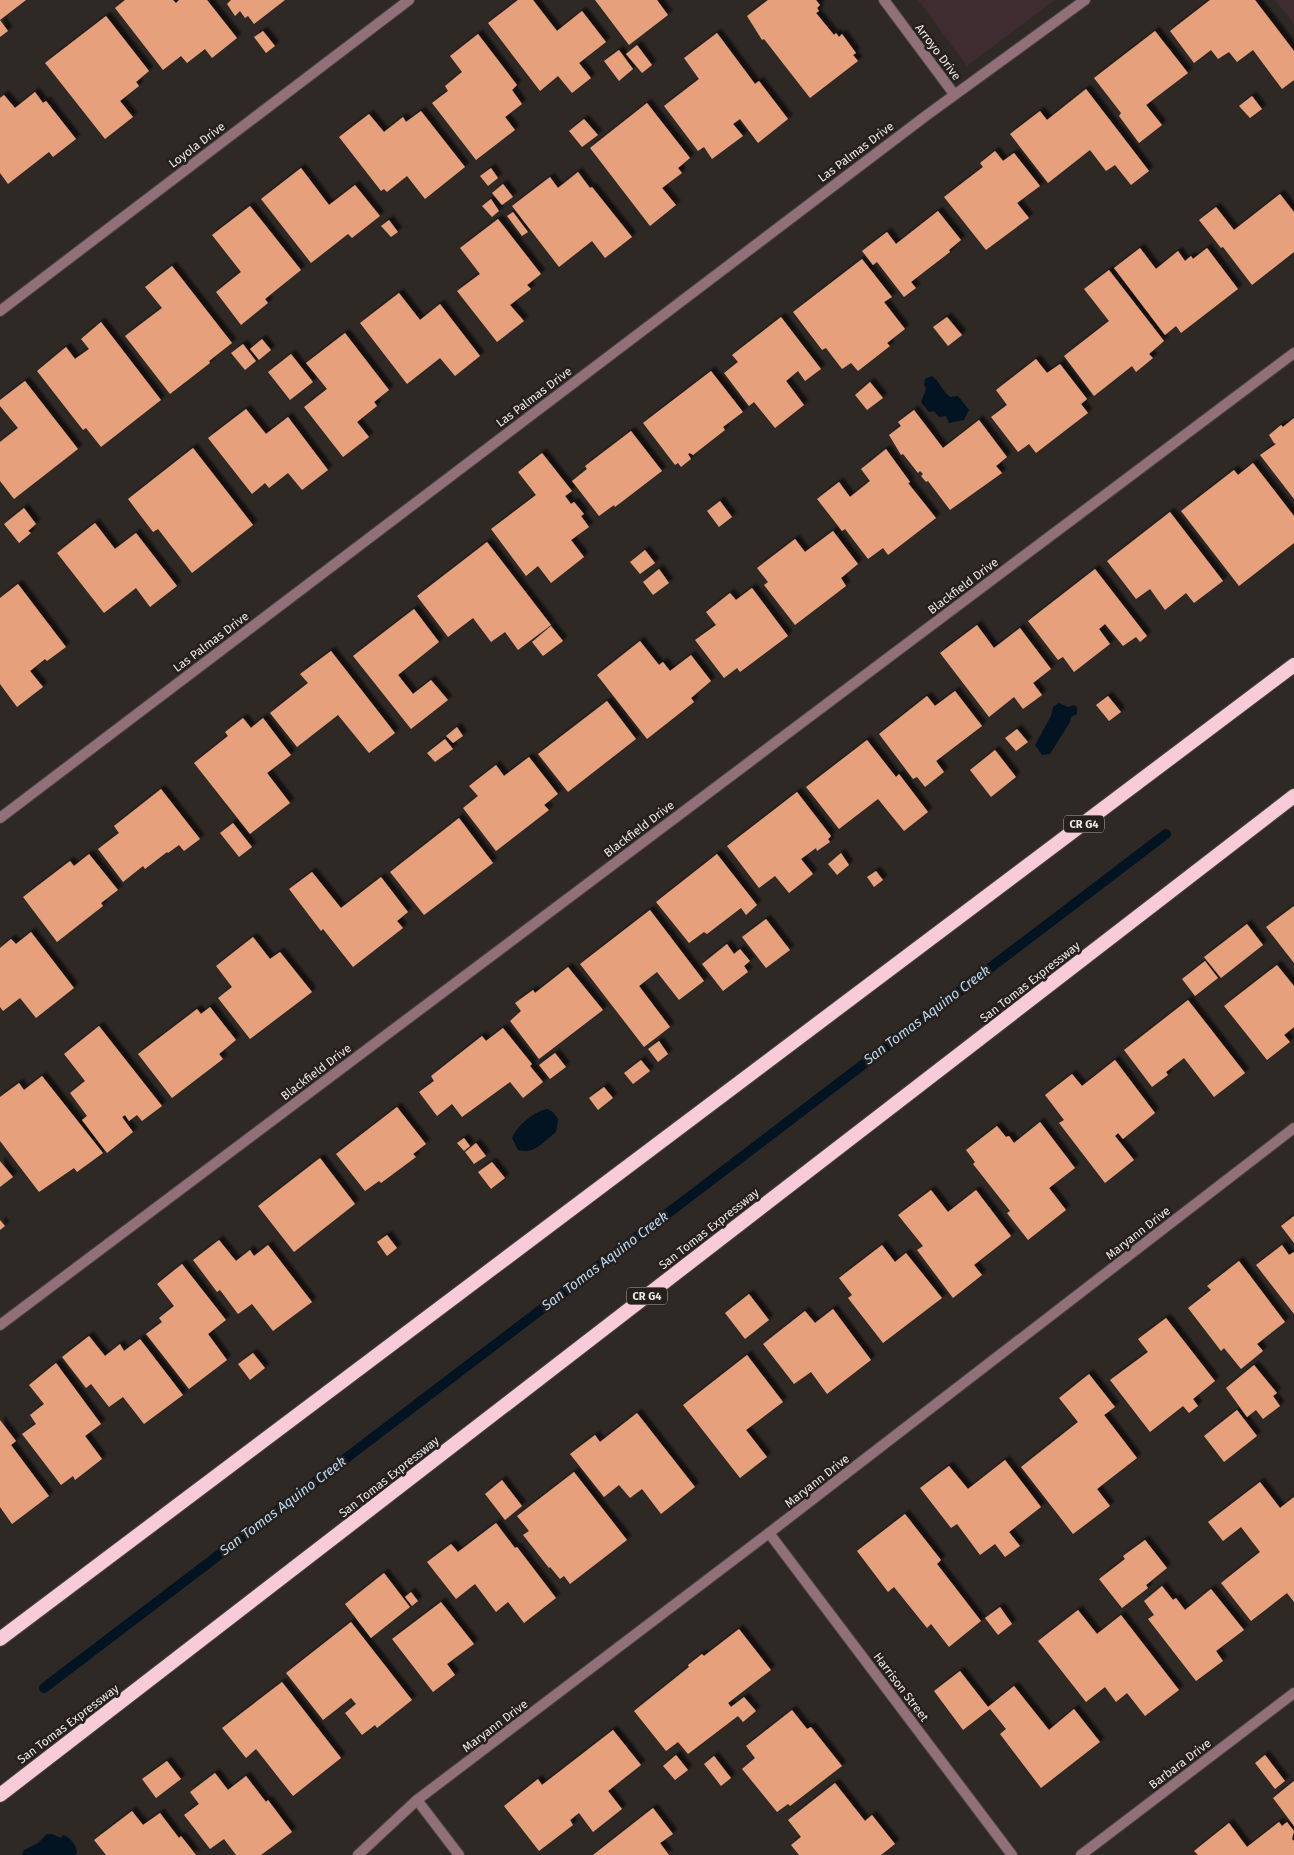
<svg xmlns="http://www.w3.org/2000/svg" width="1294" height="1855" font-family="'Fira Sans',sans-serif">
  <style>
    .commercial { fill: #3f2c31 }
    .water { fill: #021322 }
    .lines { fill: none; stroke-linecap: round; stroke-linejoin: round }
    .stream { stroke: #021322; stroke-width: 10 }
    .building { fill: #e6a17b; filter: url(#shadow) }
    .minor-casing { stroke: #494441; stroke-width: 12 }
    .tertiary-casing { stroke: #494441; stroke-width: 12 }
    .trunk-casing { stroke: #494441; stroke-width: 16 }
    .minor { stroke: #917079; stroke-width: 10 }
    .tertiary { stroke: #917079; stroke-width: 10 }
    .trunk { stroke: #f7ccd8; stroke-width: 14 }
    .labels { text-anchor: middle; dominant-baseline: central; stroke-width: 5; stroke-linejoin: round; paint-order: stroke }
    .shield { fill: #26201c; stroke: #b1aca9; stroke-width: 1 }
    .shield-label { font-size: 11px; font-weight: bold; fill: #ece8e6 }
    .street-label { font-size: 12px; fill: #ece8e6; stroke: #26201c }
    .water-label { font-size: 14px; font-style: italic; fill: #b7d7f2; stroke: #26201c }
  </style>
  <defs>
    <filter id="shadow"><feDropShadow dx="4.5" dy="-4.5" stdDeviation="1" flood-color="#0009"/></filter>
  </defs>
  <rect width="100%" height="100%" fill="#2f2926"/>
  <g class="commercial">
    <polygon points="918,0 1055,0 967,66"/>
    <polygon points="1275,0 1294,0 1294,24"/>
  </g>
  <g class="water">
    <path d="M932 376C938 379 942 391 950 397L958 396 969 410 964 420 949 423 946 416 939 417 934 411 929 412 921 402 926 389 924 384 925 379Z"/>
    <polygon points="1059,703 1068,707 1074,705 1077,707 1077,714 1071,717 1070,722 1050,754 1042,755 1035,745 1051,716 1053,707"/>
    <path d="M547 1109 553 1112 558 1119 556 1132C543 1142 534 1155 518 1150L512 1138C517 1126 533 1112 547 1109Z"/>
    <path d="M47 1834H52L61 1838 63 1835C70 1837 76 1844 77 1852L75 1855H22L24 1850 38 1843Z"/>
  </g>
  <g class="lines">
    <polyline class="stream" points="44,1688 1166,834"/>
  </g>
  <g class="building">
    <polygon points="0,0 26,0 0,20 8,31 0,37"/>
    <polygon points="125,0 173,0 176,3 179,0 207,0 237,38 212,58 205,49 187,63 181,56 163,70 115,8"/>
    <polygon points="231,0 285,0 254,24 248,16 245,18 240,11 235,16 227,4"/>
    <polygon points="518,0 533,0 557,31 582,11 606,42 579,63 591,78 572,93 558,76 540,91 488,23"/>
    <polygon points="595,0 657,0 668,15 629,45"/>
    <polygon points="768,0 816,0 820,5 817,8 819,11 816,13 834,35 836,33 839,37 842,34 856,53 853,55 858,61 810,98 764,39 762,40 747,16"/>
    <polygon points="1210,0 1255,0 1294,51 1294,80 1282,89 1253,50 1237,62 1229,52 1218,59 1211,50 1194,63 1170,31"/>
    <polygon points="106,16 149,71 136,82 139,86 120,101 133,117 105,139 45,63"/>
    <polygon points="263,31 275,46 266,53 254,37"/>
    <polygon points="1155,31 1188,73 1146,105 1162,125 1139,143 1119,116 1121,113 1094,78"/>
    <polygon points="717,33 755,84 759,81 788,119 758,143 740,119 733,124 743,136 712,159 704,147 698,151 664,106 699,79 684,58"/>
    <polygon points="478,34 517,85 512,90 522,104 505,117 515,130 476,160 432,103 448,91 445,86 462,72 450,56"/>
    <polygon points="637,45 652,65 642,73 626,54"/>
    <polygon points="619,50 633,69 619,81 604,61"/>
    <polygon points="1086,89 1149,171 1131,185 1115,165 1106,171 1090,150 1048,183 1010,134 1040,111 1047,120"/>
    <polygon points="35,92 43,103 46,101 76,139 53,157 49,152 8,184 0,173 0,98 4,95 15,108"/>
    <polygon points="1252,96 1262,109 1250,118 1239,106"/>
    <polygon points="647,103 690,158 678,168 682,173 662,188 676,205 650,226 590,148"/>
    <polygon points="421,111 465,167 425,199 407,176 387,192 384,189 381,191 339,137 369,114 384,132 403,117 406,122"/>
    <polygon points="584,119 598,135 582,147 569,131"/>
    <polygon points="995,151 1003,161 1014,153 1040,186 1017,203 1029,218 986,250 944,197 983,167 980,163"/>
    <polygon points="301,168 329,205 355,185 380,216 352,238 348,234 311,263 261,199"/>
    <polygon points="491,168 498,178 488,186 480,176"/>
    <polygon points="578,172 590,188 592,187 632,237 605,258 592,241 559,267 512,206 550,177 558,188"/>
    <polygon points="503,184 513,197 502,205 492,193"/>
    <polygon points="1280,194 1294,212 1294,252 1252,285 1223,247 1221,248 1199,220 1216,207 1234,230"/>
    <polygon points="491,199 499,211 492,217 482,206"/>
    <polygon points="250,206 301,270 265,299 268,303 241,325 216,292 241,272 212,235"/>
    <polygon points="938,211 961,240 949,250 950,252 911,282 916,288 904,297 877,262 873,265 862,251 887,232 896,244"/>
    <polygon points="513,212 528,232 522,236 507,216"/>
    <polygon points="498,219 541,274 527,285 531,289 510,305 524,321 497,342 457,291 480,274 460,248"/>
    <polygon points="389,220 398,232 391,237 381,226"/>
    <polygon points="1140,248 1156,269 1178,251 1185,261 1191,256 1193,259 1207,248 1238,289 1181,333 1176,326 1165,335 1114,268"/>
    <polygon points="862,259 892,297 884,302 905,329 887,343 890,346 858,371 851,363 842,369 826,348 822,350 793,312"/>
    <polygon points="172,266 232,343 209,361 210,363 170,394 125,336 162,308 145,287"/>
    <polygon points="1109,270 1164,341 1149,354 1153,358 1136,372 1132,366 1094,396 1064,356 1109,321 1084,289"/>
    <polygon points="399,293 420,320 440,304 480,356 455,376 440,358 407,384 360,323"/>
    <polygon points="781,317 821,369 805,381 798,371 786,381 804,405 775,428 754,402 749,406 724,373 738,362 732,355"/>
    <polygon points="947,317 962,335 948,346 933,327"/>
    <polygon points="101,322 161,400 101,447 86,428 83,430 37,371 66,347 75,359 89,349 81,339"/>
    <polygon points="345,333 389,390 374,402 377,406 357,422 369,437 343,457 304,407 327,389 306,363"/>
    <polygon points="262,339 271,350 259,360 250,349"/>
    <polygon points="243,344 256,361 245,370 231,353"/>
    <polygon points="291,354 313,382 290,400 268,372"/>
    <polygon points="1036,359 1047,373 1060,364 1087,399 1081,404 1088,413 1036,453 1029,444 1018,452 991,417 1007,405 996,390"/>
    <polygon points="711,371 743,412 723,427 725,430 693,455 690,453 688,454 691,459 681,467 678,463 675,465 643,423"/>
    <polygon points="25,381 78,449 14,499 0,481 0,442 18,428 0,406 0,400"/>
    <polygon points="870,382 883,398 867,410 855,395"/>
    <polygon points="246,409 266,434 288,417 328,470 302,490 288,473 269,488 265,483 252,494 208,438"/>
    <polygon points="914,410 943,448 979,420 1007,457 996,466 1002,473 950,510 928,481 926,482 921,476 923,474 920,471 918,473 903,454 901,455 889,435 901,426 898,422"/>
    <polygon points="1294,418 1294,499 1260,455 1276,444 1274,443 1269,435 1281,425 1283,427"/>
    <polygon points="631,431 662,471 615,507 614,505 599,516 572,481 587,469 585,466"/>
    <polygon points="193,448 253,525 192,573 158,529 153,532 128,499"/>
    <polygon points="886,449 910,482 908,483 936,518 888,555 883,548 868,559 845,529 842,531 817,499 839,482 850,497 870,481 861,469"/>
    <polygon points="542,453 572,491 565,496 571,504 574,502 584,514 581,516 589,527 571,540 584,557 551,583 538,566 526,576 491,529 536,495 518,472"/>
    <polygon points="1253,463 1294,516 1294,543 1239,586 1181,511 1234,470 1238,475"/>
    <polygon points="720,501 732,517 719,527 707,511"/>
    <polygon points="24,508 36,524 28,531 31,533 19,543 4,524"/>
    <polygon points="1170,512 1223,581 1194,603 1186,593 1165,610 1150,589 1136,599 1107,561"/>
    <polygon points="95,523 115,549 136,533 177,586 150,607 136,588 104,613 57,553"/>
    <polygon points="833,531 858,564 841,578 846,586 795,625 764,585 768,582 757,568 795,539 805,552"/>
    <polygon points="487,542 551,625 518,650 505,632 491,642 473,618 448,637 417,596"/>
    <polygon points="645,550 655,563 640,574 630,562"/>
    <polygon points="659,569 669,583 653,595 643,582"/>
    <polygon points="1095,569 1147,636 1140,642 1136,637 1123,646 1105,624 1099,629 1110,644 1074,672 1063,657 1058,660 1028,621"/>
    <polygon points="18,584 66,647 47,661 45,659 30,671 43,687 17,707 0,684 0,598"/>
    <polygon points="752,588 788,636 740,672 737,668 724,678 695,640 716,625 706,612 730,593 736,600"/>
    <polygon points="414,609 439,642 398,675 413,694 431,680 448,700 411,729 353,656"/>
    <polygon points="977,625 994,648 1020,628 1051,669 1033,683 1042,695 1023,709 1014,697 989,717 940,653"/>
    <polygon points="551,626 563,641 543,656 532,642"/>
    <polygon points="640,641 659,665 663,662 670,671 691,655 711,681 691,698 694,702 647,739 597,675"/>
    <polygon points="331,651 395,733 369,753 338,715 297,747 270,713 308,683 300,674"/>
    <polygon points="955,691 982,726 936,761 944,772 925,787 917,777 913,779 879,734 927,696 935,706"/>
    <polygon points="1108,696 1121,712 1109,721 1096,705"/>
    <polygon points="607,701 636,739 568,792 538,754"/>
    <polygon points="243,718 251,728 263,718 291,755 267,773 290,803 250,834 194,763 228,736 225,732"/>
    <polygon points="457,727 463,736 453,743 446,736"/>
    <polygon points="1017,729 1028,742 1016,751 1005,738"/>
    <polygon points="445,739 453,749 435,762 427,753"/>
    <polygon points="867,740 896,777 899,774 928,812 904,831 878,799 839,829 806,787"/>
    <polygon points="995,750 1016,777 991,797 970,770"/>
    <polygon points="529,757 558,794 544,805 549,810 496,851 463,808 478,796 469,786 496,765 504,776"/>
    <polygon points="161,789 200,839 184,851 179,845 168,853 167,852 145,869 143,866 123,882 98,849 119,833 114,826"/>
    <polygon points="797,792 831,836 828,839 830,842 817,851 816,848 801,859 813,874 789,893 775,876 759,888 727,846"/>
    <polygon points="459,818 493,863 424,915 390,872"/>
    <polygon points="233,823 252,847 239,857 220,833"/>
    <polygon points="841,853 849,865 837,875 828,864"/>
    <polygon points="89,854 118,890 101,903 103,906 57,942 23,897 70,861 74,866"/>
    <polygon points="717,854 757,905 746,915 741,908 707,934 704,932 689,943 656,902"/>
    <polygon points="876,871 883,880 874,887 867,877"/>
    <polygon points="312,872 341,908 381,877 408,912 397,921 403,928 353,967 323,929 321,931 289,889"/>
    <polygon points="1294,906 1294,963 1266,927"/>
    <polygon points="650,910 704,981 679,1000 657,972 639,986 670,1027 644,1047 580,964"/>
    <polygon points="766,919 790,950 766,968 742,937"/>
    <polygon points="1247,924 1263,945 1221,978 1204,957"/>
    <polygon points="31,932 74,988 36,1018 20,998 3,1011 0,1007 0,948 11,939 16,944"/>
    <polygon points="253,937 270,959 280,952 312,992 250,1039 218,998 232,987 216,966"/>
    <polygon points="727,944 734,954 740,949 750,961 744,966 748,972 723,991 702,964"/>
    <polygon points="1205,961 1218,978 1195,996 1182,979"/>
    <polygon points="1277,965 1294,986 1294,1027 1284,1035 1290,1042 1267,1060 1224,1006"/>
    <polygon points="568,967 603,1010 539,1059 510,1021 521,1011 515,1003 533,990 535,993"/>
    <polygon points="1188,1000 1245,1073 1214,1097 1184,1058 1166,1072 1168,1075 1152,1087 1124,1050"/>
    <polygon points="210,1007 236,1040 219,1054 223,1059 172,1098 138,1054 197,1009 201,1014"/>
    <polygon points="99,1026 162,1106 142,1121 137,1115 129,1121 125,1115 122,1117 133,1132 107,1153 82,1120 87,1116 70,1093 85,1081 64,1054"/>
    <polygon points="503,1028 532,1064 530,1066 543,1082 523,1098 510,1082 462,1117 452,1104 437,1116 419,1092 434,1081 431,1076 482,1036 486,1041"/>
    <polygon points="659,1041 668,1054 658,1062 648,1049"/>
    <polygon points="555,1053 566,1067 550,1079 539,1065"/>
    <polygon points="641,1060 650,1071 633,1084 624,1073"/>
    <polygon points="1115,1060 1155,1113 1123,1139 1118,1133 1115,1136 1134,1160 1105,1183 1059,1123 1064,1120 1045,1095 1072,1074 1082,1086"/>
    <polygon points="42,1076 103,1153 77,1172 74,1168 39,1192 0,1141 0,1097 19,1083 24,1090"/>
    <polygon points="604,1087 613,1098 598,1110 589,1098"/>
    <polygon points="397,1107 426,1144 413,1154 416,1157 381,1183 379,1181 365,1191 336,1154"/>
    <polygon points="1040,1122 1075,1168 1049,1188 1066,1210 1028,1240 1007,1213 1010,1211 973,1164 975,1162 966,1150 997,1126 1006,1137 1009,1136 1014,1143"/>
    <polygon points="464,1138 470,1146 464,1151 457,1143"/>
    <polygon points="476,1143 486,1156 474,1164 465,1152"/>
    <polygon points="320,1158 355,1204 294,1252 258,1206"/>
    <polygon points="0,1161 13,1177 0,1187"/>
    <polygon points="492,1162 505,1178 491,1189 478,1172"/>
    <polygon points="931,1190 948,1212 976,1190 1011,1236 974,1265 982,1275 953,1298 917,1250 923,1246 898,1215"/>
    <polygon points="1294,1216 1294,1243 1281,1226"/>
    <polygon points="0,1220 5,1226 0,1230"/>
    <polygon points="387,1235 397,1248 387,1256 377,1242"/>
    <polygon points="219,1240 236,1261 250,1250 254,1256 268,1245 312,1302 273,1331 252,1304 238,1314 220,1290 217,1292 193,1260"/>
    <polygon points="882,1245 895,1262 906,1253 942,1298 883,1343 848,1298 852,1295 839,1278"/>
    <polygon points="1282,1245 1289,1255 1294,1252 1294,1314 1256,1265"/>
    <polygon points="1239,1261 1285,1322 1257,1344 1263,1351 1241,1369 1224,1348 1221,1351 1188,1308 1211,1290 1207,1286"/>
    <polygon points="182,1264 226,1320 208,1334 227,1360 189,1389 146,1334 162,1322 159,1318 174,1306 157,1284"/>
    <polygon points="749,1294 769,1320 745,1339 725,1313"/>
    <polygon points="833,1309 871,1360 827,1394 811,1372 794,1384 763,1344 805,1311 815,1323"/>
    <polygon points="1166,1318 1215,1381 1193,1399 1198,1406 1189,1413 1183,1406 1150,1432 1110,1380 1148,1352 1138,1339"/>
    <polygon points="89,1336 105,1356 120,1344 124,1351 140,1339 183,1395 144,1424 123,1397 109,1407 91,1384 86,1388 62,1357"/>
    <polygon points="253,1353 265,1368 250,1380 238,1364"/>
    <polygon points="747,1355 783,1402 746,1430 767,1457 740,1478 683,1405"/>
    <polygon points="56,1363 101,1424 85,1436 102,1459 75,1480 73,1476 61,1485 22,1434 36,1424 30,1415 44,1404 29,1385"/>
    <polygon points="1254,1365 1277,1393 1273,1396 1280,1406 1263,1419 1256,1410 1247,1417 1226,1388"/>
    <polygon points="1089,1374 1115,1407 1104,1415 1137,1458 1097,1489 1110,1506 1073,1534 1021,1467 1078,1422 1059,1398"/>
    <polygon points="1237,1410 1257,1436 1224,1462 1204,1436"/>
    <polygon points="637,1413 695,1487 661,1514 642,1489 630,1498 619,1485 604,1497 570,1454 595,1435 600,1442"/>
    <polygon points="0,1420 16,1441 11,1445 49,1496 12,1524 0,1507"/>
    <polygon points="1005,1460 1041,1507 1009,1532 1020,1546 1005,1557 995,1544 980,1555 957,1524 951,1528 920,1488 949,1466 968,1489"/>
    <polygon points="574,1472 627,1540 570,1584 564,1576 560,1579 550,1567 549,1568 523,1535 529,1531 517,1516"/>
    <polygon points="502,1480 522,1506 505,1520 485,1494"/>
    <polygon points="1260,1482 1280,1508 1294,1497 1294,1602 1287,1593 1251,1621 1221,1583 1260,1552 1241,1527 1223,1541 1208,1522"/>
    <polygon points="905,1514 941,1560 937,1564 981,1621 949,1647 931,1624 927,1628 894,1587 888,1592 857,1551"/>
    <polygon points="496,1523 515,1548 517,1547 556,1598 524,1623 508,1602 496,1612 475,1584 456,1599 427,1562 451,1544 458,1552"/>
    <polygon points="1145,1540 1167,1568 1146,1585 1148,1588 1122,1608 1099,1579 1125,1559 1123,1556"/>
    <polygon points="384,1573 410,1607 371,1638 345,1604"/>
    <polygon points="1162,1586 1173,1600 1176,1598 1185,1610 1211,1589 1244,1630 1216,1651 1223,1661 1196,1681 1148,1619 1154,1615 1144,1601"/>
    <polygon points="411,1592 418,1601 412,1606 405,1597"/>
    <polygon points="441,1602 474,1644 447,1664 455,1675 433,1692 392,1639"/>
    <polygon points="1000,1607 1012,1624 998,1635 985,1618"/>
    <polygon points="1078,1610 1097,1634 1121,1615 1179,1690 1145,1716 1127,1693 1116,1702 1105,1687 1086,1702 1038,1641"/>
    <polygon points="351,1622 412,1700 377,1728 375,1725 362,1735 345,1713 356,1704 351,1698 323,1720 286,1673"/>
    <polygon points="739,1629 771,1670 728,1703 731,1707 744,1697 756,1711 743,1722 738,1716 688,1754 678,1742 666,1751 634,1711 689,1667 688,1665 702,1654 704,1656"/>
    <polygon points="960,1671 988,1707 1014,1686 1049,1730 1074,1709 1100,1742 1041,1788 1000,1734 1006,1729 990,1709 963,1730 934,1691"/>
    <polygon points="282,1682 341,1758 293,1796 256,1749 246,1758 222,1728"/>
    <polygon points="792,1710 807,1729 811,1727 842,1766 790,1806 788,1804 777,1812 742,1769 755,1758 746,1746"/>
    <polygon points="613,1730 641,1765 608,1791 622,1809 593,1832 579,1813 570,1820 573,1825 539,1851 504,1806 538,1779 542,1785"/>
    <polygon points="676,1755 688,1770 675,1780 663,1766"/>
    <polygon points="1265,1755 1285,1781 1275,1789 1255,1763"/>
    <polygon points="714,1756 731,1778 721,1786 704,1764"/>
    <polygon points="167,1761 181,1779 156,1798 142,1779"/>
    <polygon points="215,1773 228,1790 246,1776 266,1802 268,1800 292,1832 261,1855 236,1855 224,1839 210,1849 184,1815 199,1804 190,1792"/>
    <polygon points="1294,1781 1294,1826 1273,1798"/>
    <polygon points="835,1783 865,1821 872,1815 895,1844 881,1855 799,1855 791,1845 801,1837 788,1820"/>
    <polygon points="653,1808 673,1834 660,1843 669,1855 593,1855"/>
    <polygon points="132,1811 143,1825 160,1813 179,1838 181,1836 196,1855 106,1855 94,1840"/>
    <polygon points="1279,1822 1282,1826 1287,1822 1294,1831 1292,1839 1294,1841 1294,1855 1198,1855 1194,1851 1229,1823 1247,1847"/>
  </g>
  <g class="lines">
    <g class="minor-casing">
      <g id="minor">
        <polyline points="884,0 954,94"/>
        <polyline points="0,311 409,0"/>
        <polyline points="0,818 927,115 1085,0"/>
        <polyline points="0,1325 1294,353"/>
        <polyline points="769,1533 1012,1855"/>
        <polyline points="417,1800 459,1855"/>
        <polyline points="1081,1855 1294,1693"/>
      </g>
    </g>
    <g class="tertiary-casing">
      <polyline id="tertiary" points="358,1855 417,1800 769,1533 1294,1128"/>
    </g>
    <g class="trunk-casing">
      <g id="trunk">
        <polyline points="0,1639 1294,665"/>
        <polyline points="0,1795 1294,796"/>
      </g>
    </g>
    <use href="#minor" class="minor"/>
    <use href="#tertiary" class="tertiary"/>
    <use href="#trunk" class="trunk"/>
  </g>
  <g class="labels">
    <g class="shield">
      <rect x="1064" y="815.5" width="40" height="17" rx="4"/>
      <rect x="627" y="1287.5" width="40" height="17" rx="4"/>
    </g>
    <g class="shield-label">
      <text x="1084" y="824">CR G4</text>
      <text x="647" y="1296">CR G4</text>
    </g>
    <g class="street-label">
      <text transform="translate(938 52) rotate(53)">Arroyo Drive</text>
      <text transform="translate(197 145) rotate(-37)">Loyola Drive</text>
      <text transform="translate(856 152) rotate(-37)">Las Palmas Drive</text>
      <text transform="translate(534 397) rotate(-37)">Las Palmas Drive</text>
      <text transform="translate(963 586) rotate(-37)">Blackfield Drive</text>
      <text transform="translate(211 642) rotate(-37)">Las Palmas Drive</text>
      <text transform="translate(639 829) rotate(-37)">Blackfield Drive</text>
      <text transform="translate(1030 982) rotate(-38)">San Tomas Expressway</text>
      <text transform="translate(316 1072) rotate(-37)">Blackfield Drive</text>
      <text transform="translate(709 1229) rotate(-38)">San Tomas Expressway</text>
      <text transform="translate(1138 1233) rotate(-38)">Maryann Drive</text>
      <text transform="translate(389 1477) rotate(-38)">San Tomas Expressway</text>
      <text transform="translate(817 1481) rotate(-38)">Maryann Drive</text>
      <text transform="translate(901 1687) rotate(53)">Harrison Street</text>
      <text transform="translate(68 1724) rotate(-37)">San Tomas Expressway</text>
      <text transform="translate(495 1726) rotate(-37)">Maryann Drive</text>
      <text transform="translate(1180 1764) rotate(-37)">Barbara Drive</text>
    </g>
    <g class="water-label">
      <text transform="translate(927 1015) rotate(-37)">San Tomas Aquino Creek</text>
      <text transform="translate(605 1261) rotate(-37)">San Tomas Aquino Creek</text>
      <text transform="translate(283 1506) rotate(-37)">San Tomas Aquino Creek</text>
    </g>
  </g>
</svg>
